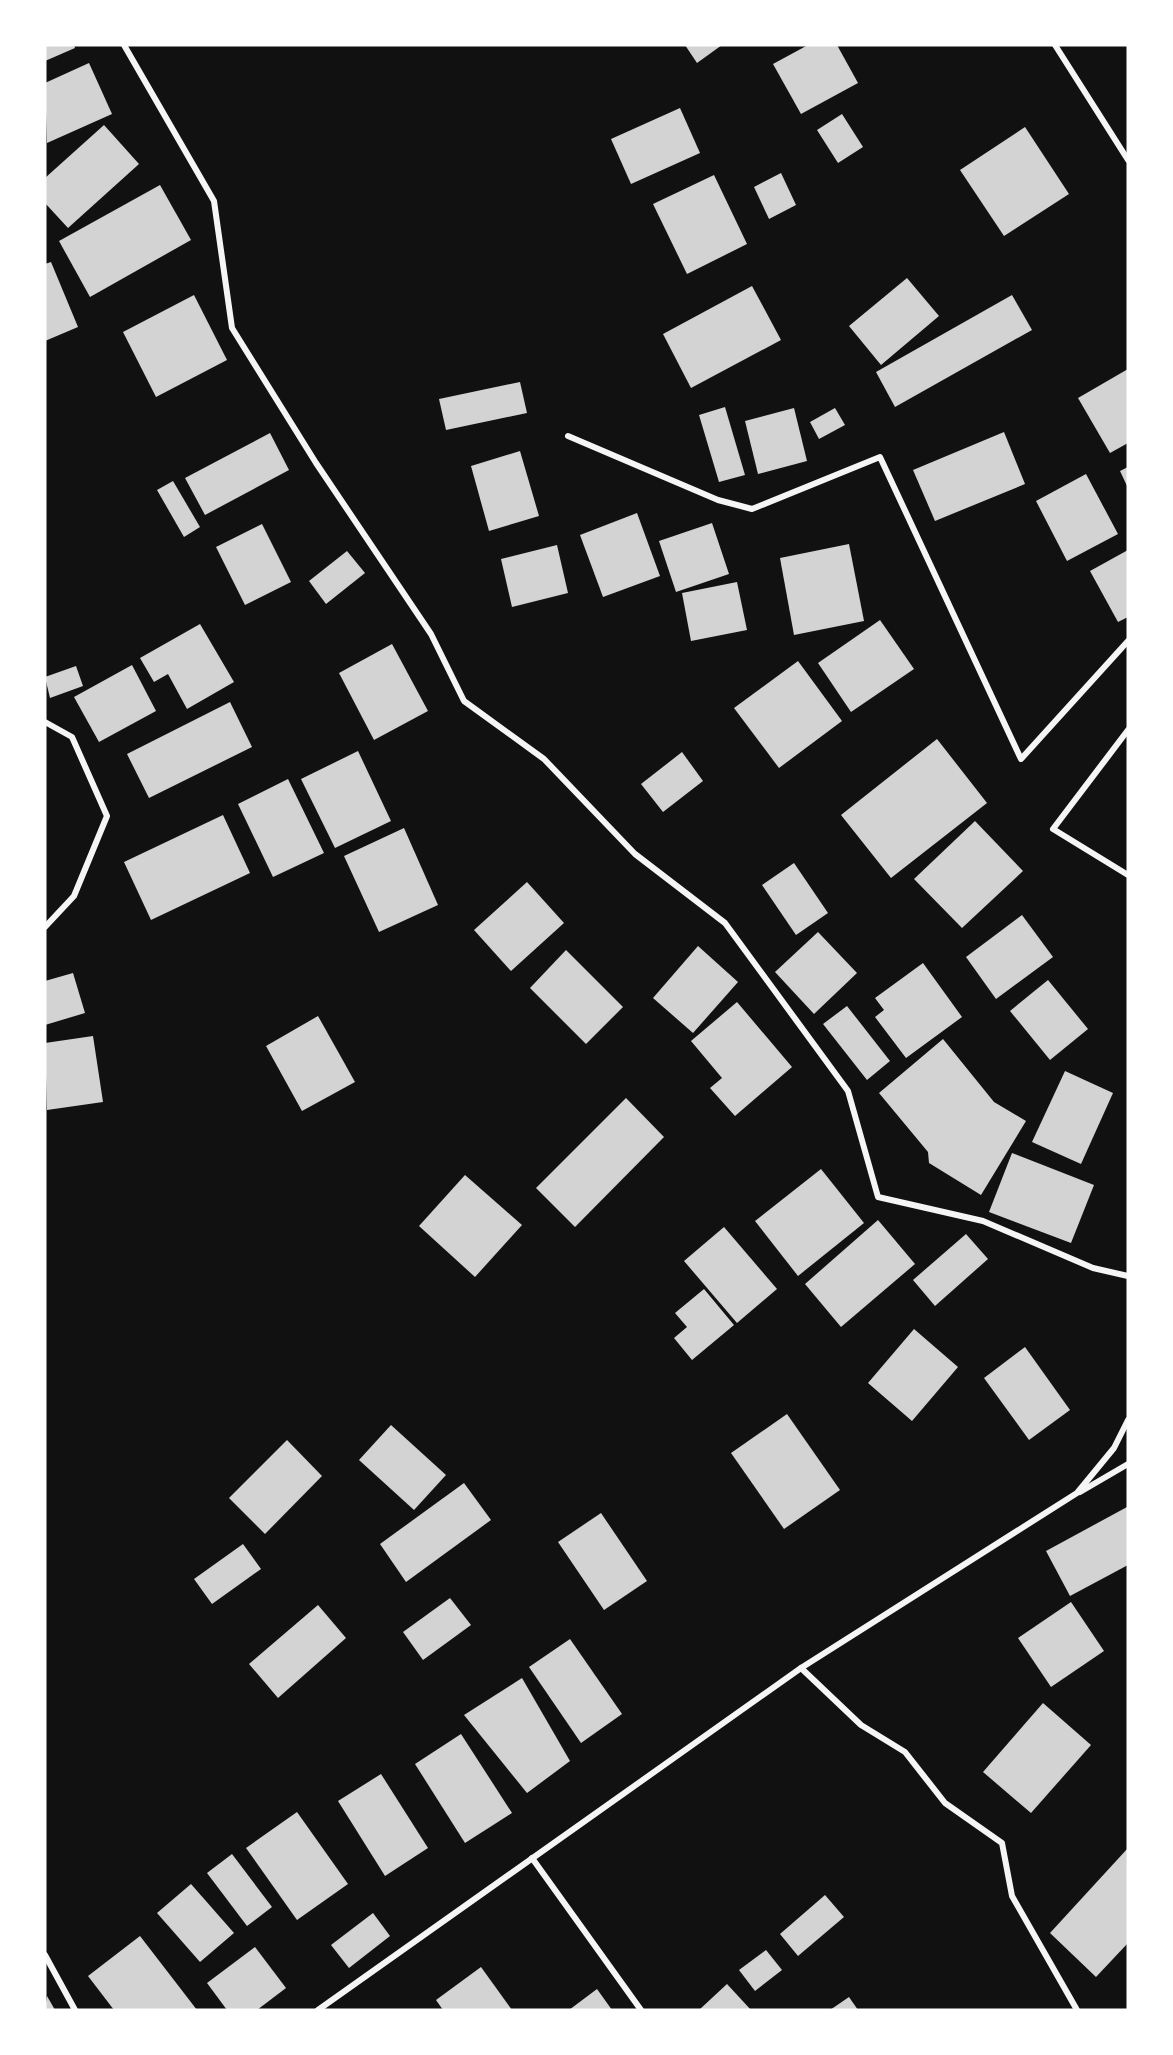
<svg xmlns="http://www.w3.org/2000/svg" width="1173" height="2055" font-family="'IBM Plex Sans',sans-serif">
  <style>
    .building { fill: #d3d3d3 }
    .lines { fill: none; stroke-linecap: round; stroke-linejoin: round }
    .minor { stroke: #f5f5f5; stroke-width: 6 }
  </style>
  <rect width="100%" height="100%" fill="#111"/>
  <g class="building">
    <polygon points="45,45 74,45 75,48 45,61"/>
    <polygon points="685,45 722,45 697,63"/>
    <polygon points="808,45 837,45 858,83 801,114 773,64"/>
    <polygon points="89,63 112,114 47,143 45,83"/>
    <polygon points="680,108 700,153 631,184 611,139"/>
    <polygon points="842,114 863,147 838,163 817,130"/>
    <polygon points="104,125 139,164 68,228 45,203 45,178"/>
    <polygon points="1025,127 1069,194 1004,236 960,170"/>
    <polygon points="781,173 796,205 769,219 754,187"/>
    <polygon points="714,175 747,244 687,274 653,204"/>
    <polygon points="160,185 191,240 90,297 59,241"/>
    <polygon points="51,262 78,327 45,341 45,264"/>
    <polygon points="907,278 939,316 881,365 849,326"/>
    <polygon points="752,286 781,340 691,388 663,334"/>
    <polygon points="194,295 227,360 156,397 123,332"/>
    <polygon points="1012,295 1032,330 895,407 876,372"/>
    <polygon points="1128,369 1128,443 1110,453 1078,398"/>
    <polygon points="520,382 527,413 446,430 439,399"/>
    <polygon points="725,407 745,475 719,482 699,415"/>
    <polygon points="794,408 807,461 758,474 745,421"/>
    <polygon points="835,408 845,425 819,439 810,422"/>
    <polygon points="1004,432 1025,484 935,521 913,470"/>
    <polygon points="270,433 289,470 205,515 185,478"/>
    <polygon points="520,451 539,516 489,531 471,466"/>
    <polygon points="1128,467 1128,488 1120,471"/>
    <polygon points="1086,474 1118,534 1067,561 1036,501"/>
    <polygon points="173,481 200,527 184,537 157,490"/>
    <polygon points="637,513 660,576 603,597 580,535"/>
    <polygon points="712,523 729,574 676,592 659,541"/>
    <polygon points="262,524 291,582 245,605 216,547"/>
    <polygon points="849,544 864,621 794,635 780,558"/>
    <polygon points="557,545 568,593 512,607 501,559"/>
    <polygon points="1128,550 1128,617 1118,622 1090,571"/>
    <polygon points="347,551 365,573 326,604 309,581"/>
    <polygon points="737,582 747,630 691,641 682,593"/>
    <polygon points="880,620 914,669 851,712 818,663"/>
    <polygon points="200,624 234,682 187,709 168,674 154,682 140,658"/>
    <polygon points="392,644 428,711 374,740 339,673"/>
    <polygon points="798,661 842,721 779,768 734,708"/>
    <polygon points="132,665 156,711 99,742 74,697"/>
    <polygon points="76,666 83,686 50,698 45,677"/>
    <polygon points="230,702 252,747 149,798 127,754"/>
    <polygon points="937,739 987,803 891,878 841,815"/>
    <polygon points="358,751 391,821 335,848 301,779"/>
    <polygon points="682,752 703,781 663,812 641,784"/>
    <polygon points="288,779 324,853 273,877 238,804"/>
    <polygon points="223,815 250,873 151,920 124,862"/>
    <polygon points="975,821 1023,871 962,928 914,879"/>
    <polygon points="404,828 438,905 379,932 344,856"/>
    <polygon points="794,863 828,913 796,935 762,885"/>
    <polygon points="527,882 564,923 511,971 474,930"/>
    <polygon points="1022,915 1053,957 996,999 966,957"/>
    <polygon points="818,932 857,973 814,1014 775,972"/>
    <polygon points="698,946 738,982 693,1033 653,998"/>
    <polygon points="566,950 623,1007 586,1044 530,988"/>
    <polygon points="923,963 962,1017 906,1058 875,1017 884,1010 875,998"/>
    <polygon points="73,973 85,1013 45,1025 45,981"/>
    <polygon points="1048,980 1088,1029 1050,1060 1010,1011"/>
    <polygon points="737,1002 792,1067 735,1116 710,1088 722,1078 691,1041"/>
    <polygon points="847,1006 890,1061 867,1080 823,1024"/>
    <polygon points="318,1016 355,1082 302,1111 266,1046"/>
    <polygon points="93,1036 103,1102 47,1110 45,1043"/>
    <polygon points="943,1039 994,1102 1026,1121 981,1195 929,1163 928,1152 879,1093"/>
    <polygon points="1065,1071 1113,1093 1081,1164 1032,1142"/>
    <polygon points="626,1098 664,1137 575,1227 536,1188"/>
    <polygon points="1012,1153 1094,1185 1071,1243 989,1212"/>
    <polygon points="821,1169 864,1223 798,1276 755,1221"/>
    <polygon points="465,1175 522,1225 475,1277 419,1226"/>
    <polygon points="878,1220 915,1264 841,1327 805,1284"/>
    <polygon points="724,1227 777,1289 737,1323 684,1261"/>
    <polygon points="966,1234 988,1259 935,1306 913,1280"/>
    <polygon points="704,1289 734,1325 692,1360 674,1338 687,1327 675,1313"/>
    <polygon points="914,1329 958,1367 912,1421 868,1383"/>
    <polygon points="1025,1347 1070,1410 1029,1440 984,1378"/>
    <polygon points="787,1414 840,1490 784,1529 731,1453"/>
    <polygon points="391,1425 446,1475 414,1510 359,1460"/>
    <polygon points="287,1440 322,1476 265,1534 229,1498"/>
    <polygon points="464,1483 491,1520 406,1582 380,1544"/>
    <polygon points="1127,1507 1128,1565 1070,1596 1046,1551"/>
    <polygon points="601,1513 647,1581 604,1610 558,1542"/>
    <polygon points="243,1544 261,1569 212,1604 194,1579"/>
    <polygon points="450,1598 471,1625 423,1660 403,1632"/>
    <polygon points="1071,1602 1104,1651 1051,1687 1018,1638"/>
    <polygon points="318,1605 346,1638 278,1698 249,1664"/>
    <polygon points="570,1639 622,1714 581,1743 529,1667"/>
    <polygon points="522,1678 570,1761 527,1793 464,1715"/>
    <polygon points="1043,1703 1091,1745 1031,1813 983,1772"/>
    <polygon points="461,1734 512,1813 465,1843 415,1764"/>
    <polygon points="381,1774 428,1848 385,1876 338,1801"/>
    <polygon points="297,1812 348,1884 297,1920 246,1848"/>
    <polygon points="1128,1848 1128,1943 1096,1977 1050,1933"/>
    <polygon points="232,1854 272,1907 247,1926 207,1873"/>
    <polygon points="191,1884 234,1933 200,1962 157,1913"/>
    <polygon points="825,1895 844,1917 798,1956 780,1934"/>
    <polygon points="373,1913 390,1936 349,1968 331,1945"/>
    <polygon points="140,1936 197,2010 114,2010 88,1976"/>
    <polygon points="255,1947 286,1988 257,2010 227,2010 207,1983"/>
    <polygon points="766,1950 782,1970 755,1991 739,1970"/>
    <polygon points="481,1967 512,2010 443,2010 436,2000"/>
    <polygon points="727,1984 751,2010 699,2010"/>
    <polygon points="597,1989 612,2010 569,2010"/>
    <polygon points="47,1996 55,2010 45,2010"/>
    <polygon points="849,1997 858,2010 830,2010"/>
  </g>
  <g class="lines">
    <g class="minor">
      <polyline points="124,45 214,201 232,328 316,463 431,634 464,701 544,759 635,854 725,923 848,1091 878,1197 983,1221 1093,1268 1128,1276"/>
      <polyline points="1055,45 1128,160"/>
      <polyline points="568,436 718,500 752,509 880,457 1021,759 1128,641"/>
      <polyline points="45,722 72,737 107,816 74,896 45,927"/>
      <polyline points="1128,730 1053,829 1128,875"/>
      <polyline points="1080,1492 1128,1464"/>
      <polyline points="801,1668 861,1725 905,1752 945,1803 1002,1843 1012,1896 1077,2010"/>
      <polyline points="532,1858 641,2010"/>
      <polyline points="45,1955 75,2010"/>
      <polyline points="318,2010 801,1668 1077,1493 1114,1448 1128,1420"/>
    </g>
  </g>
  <rect width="1173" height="2055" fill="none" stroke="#ffffff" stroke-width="93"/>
</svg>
